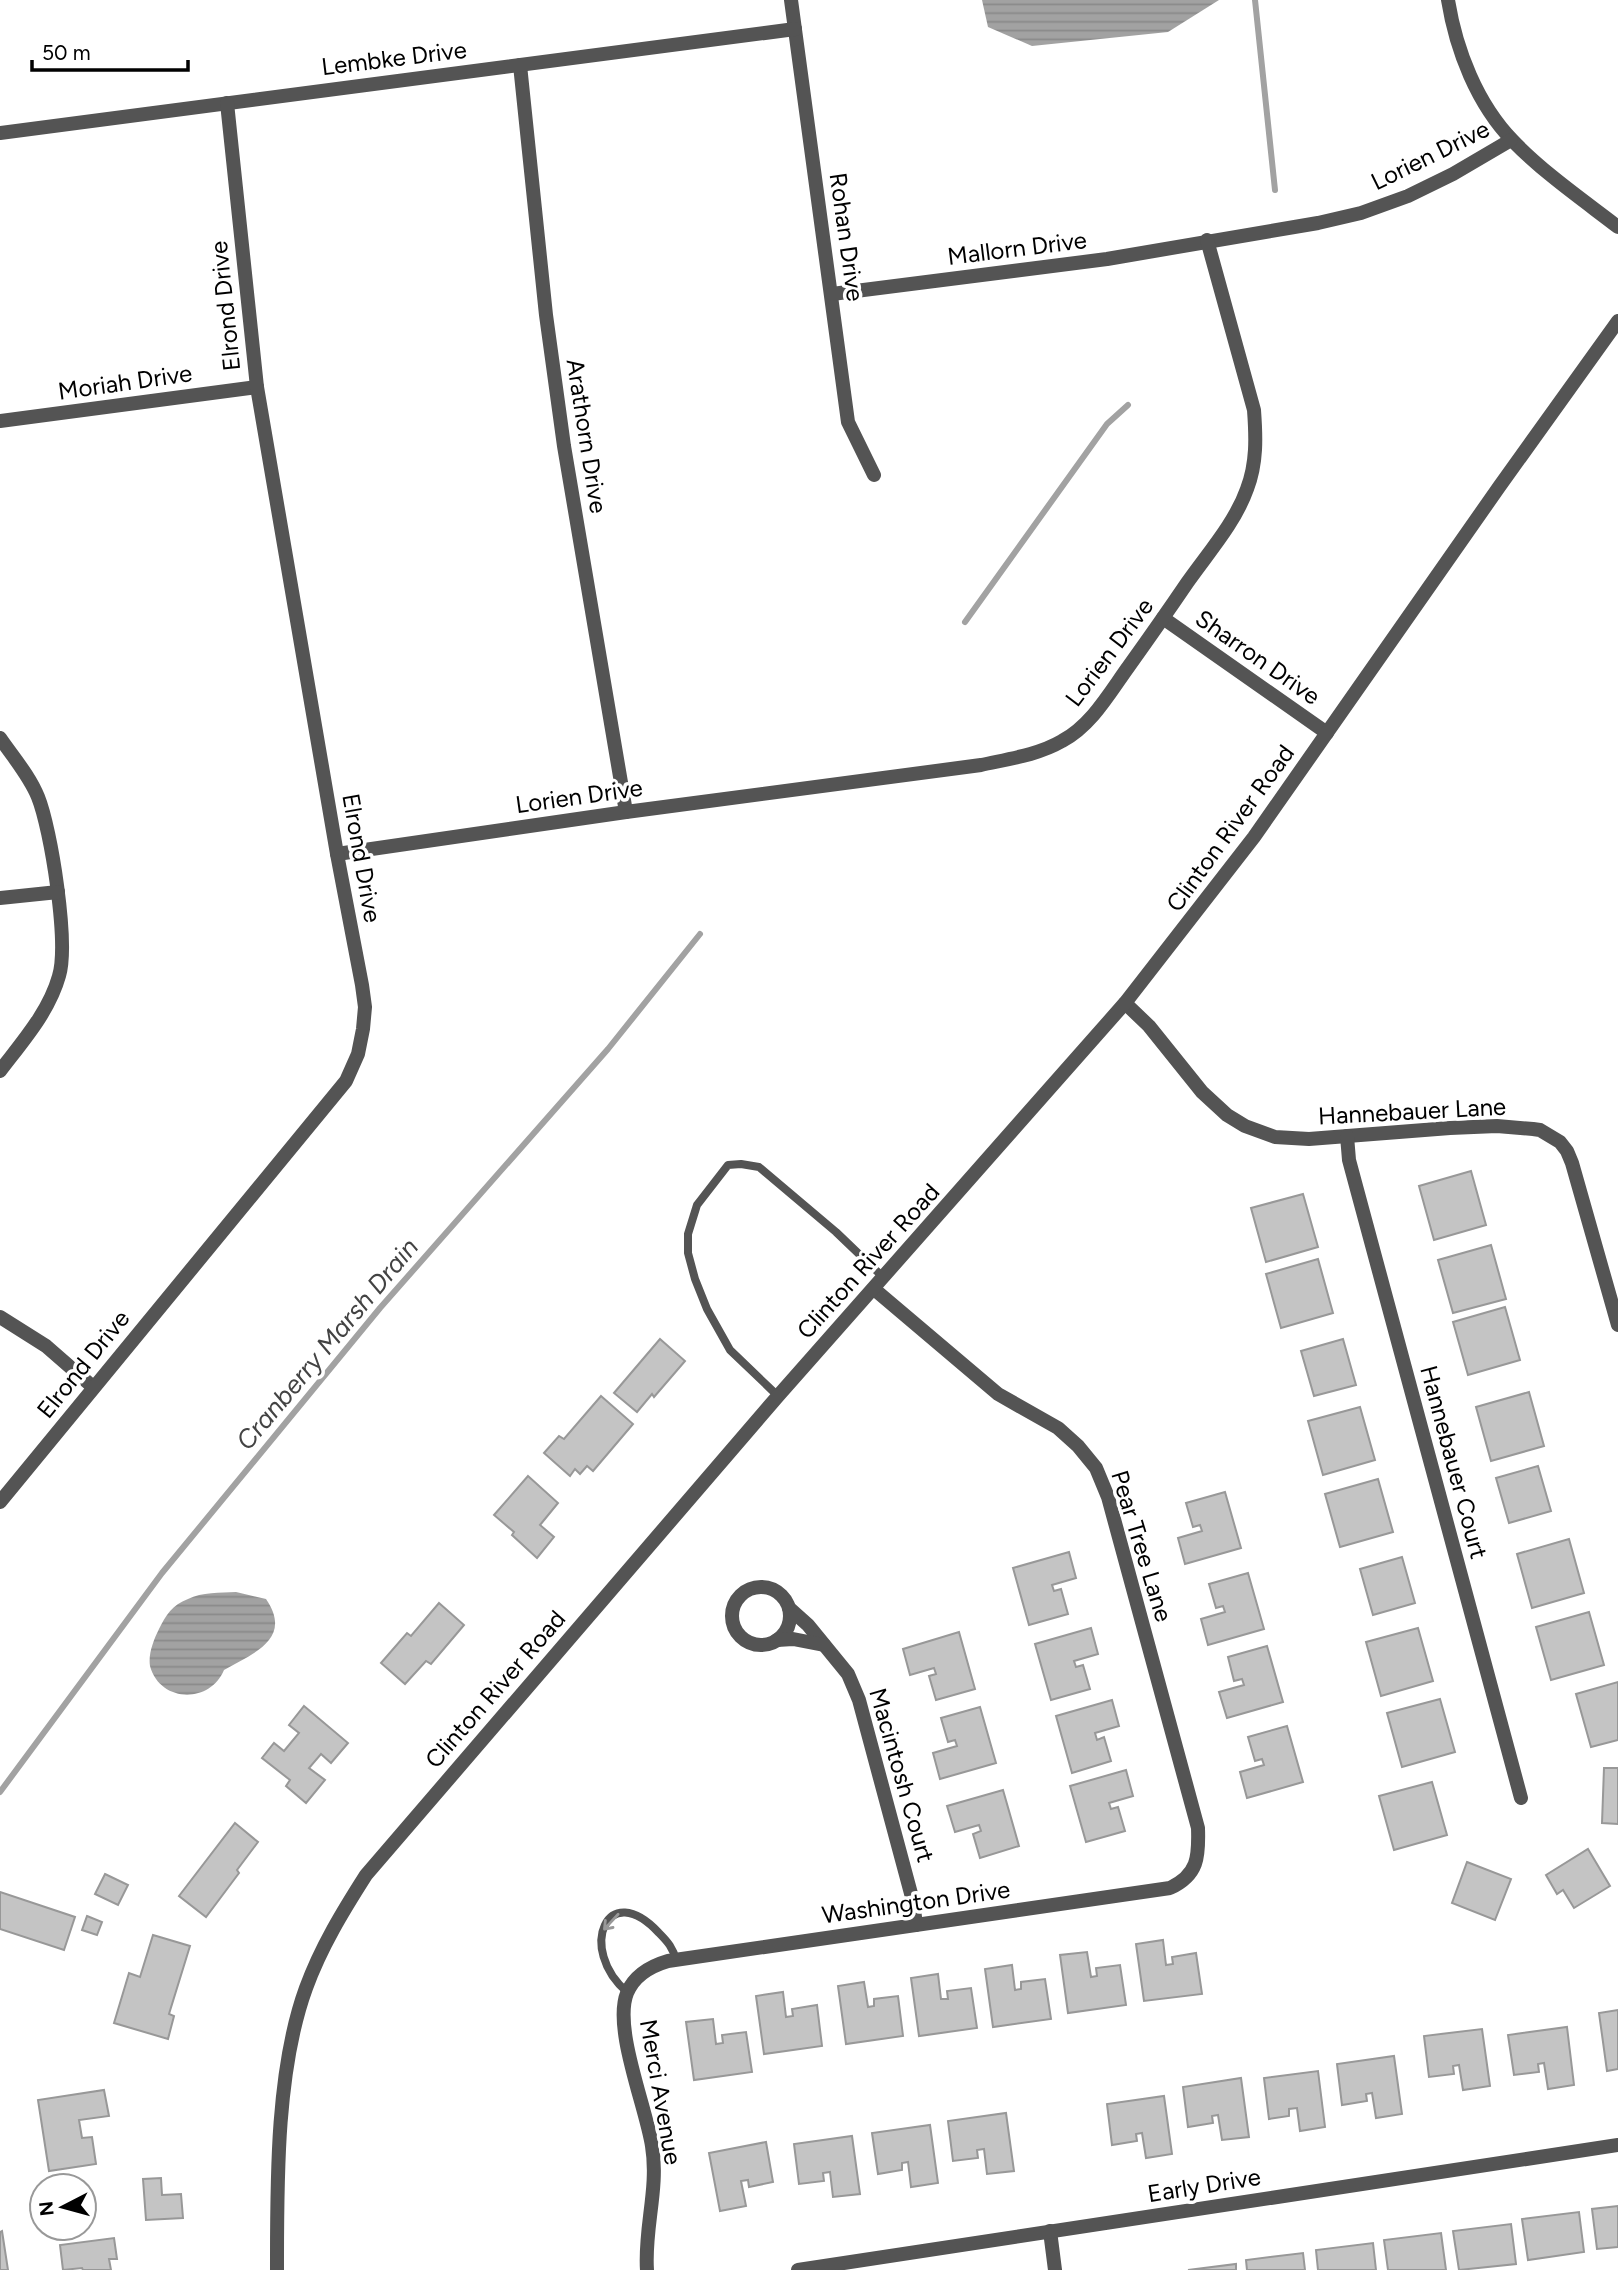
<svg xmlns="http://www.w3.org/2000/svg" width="1618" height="2270" font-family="Figtree,sans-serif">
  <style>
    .water { fill: url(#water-rules) }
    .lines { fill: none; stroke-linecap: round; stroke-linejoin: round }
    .stream { stroke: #a2a2a2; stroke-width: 6 }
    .building { fill: #c4c4c4; stroke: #989898; stroke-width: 2 }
    .service { stroke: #545454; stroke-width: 8 }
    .minor { stroke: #545454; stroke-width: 14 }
    .tertiary { stroke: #545454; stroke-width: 14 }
    .oneway { stroke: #989898 }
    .labels { text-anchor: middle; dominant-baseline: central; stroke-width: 7; stroke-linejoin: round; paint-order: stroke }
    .street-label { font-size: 24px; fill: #000; stroke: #fff }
    .water-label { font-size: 26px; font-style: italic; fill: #434343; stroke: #fff }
  </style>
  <defs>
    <pattern id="water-rules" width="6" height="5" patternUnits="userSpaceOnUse" patternTransform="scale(1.75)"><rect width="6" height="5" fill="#a2a2a2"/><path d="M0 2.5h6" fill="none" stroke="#8a8a8a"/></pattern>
  </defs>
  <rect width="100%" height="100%" fill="#fff"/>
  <g class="water">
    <polygon points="982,0 1219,0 1168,32 1032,46 988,27"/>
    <path d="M236 1592 266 1599C294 1640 251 1654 224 1670 210 1704 160 1703 150 1666 148 1654 154 1639 159 1629 166 1615 172 1605 188 1599 202 1592 220 1593 236 1592Z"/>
  </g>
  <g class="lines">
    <g class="stream">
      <polyline points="1255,0 1275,190"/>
      <polyline points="965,622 1107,424 1128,405"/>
      <polyline points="0,1792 162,1573 380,1308 608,1049 700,934"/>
    </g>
  </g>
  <g class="building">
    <polygon points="1471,1171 1486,1225 1434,1240 1419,1186"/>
    <polygon points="1303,1194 1318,1247 1266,1262 1251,1208"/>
    <polygon points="1491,1245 1506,1299 1453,1313 1438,1260"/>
    <polygon points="1318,1259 1333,1313 1281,1328 1266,1274"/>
    <polygon points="1505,1307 1520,1360 1468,1375 1453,1322"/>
    <polygon points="660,1339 685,1361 654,1397 652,1394 637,1412 614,1393"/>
    <polygon points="1343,1339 1356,1385 1314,1396 1301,1351"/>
    <polygon points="1529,1392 1544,1446 1491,1461 1476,1407"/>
    <polygon points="601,1396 633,1424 593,1471 587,1466 580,1474 575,1469 570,1476 544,1453 559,1436 564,1439"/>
    <polygon points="1360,1407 1375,1460 1323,1475 1308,1421"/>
    <polygon points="1538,1466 1551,1511 1509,1523 1496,1478"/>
    <polygon points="528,1476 558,1503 540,1525 554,1537 537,1558 512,1535 514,1532 494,1515"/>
    <polygon points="1378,1479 1393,1532 1340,1547 1325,1494"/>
    <polygon points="1225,1492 1241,1548 1185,1564 1178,1538 1202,1531 1200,1525 1193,1527 1186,1503"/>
    <polygon points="1569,1539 1584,1593 1532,1608 1517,1554"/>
    <polygon points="1069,1552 1076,1578 1052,1585 1054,1591 1061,1589 1068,1614 1029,1625 1013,1568"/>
    <polygon points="1402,1557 1415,1603 1373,1615 1360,1569"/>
    <polygon points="1248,1573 1264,1629 1208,1645 1201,1619 1225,1612 1223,1606 1216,1608 1209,1584"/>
    <polygon points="439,1603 464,1625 431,1664 426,1661 405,1684 381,1663 407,1633 411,1636"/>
    <polygon points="1589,1612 1604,1665 1551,1680 1536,1627"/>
    <polygon points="1091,1628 1098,1654 1074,1661 1076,1667 1083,1665 1090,1689 1051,1700 1035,1644"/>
    <polygon points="1418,1628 1433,1681 1381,1696 1366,1642"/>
    <polygon points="959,1632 975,1689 936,1700 929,1676 936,1674 934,1668 910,1675 903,1649"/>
    <polygon points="1267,1646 1283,1702 1227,1718 1219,1692 1244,1685 1242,1679 1234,1681 1228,1657"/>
    <polygon points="1618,1682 1618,1740 1591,1747 1576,1694"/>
    <polygon points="1440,1699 1455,1752 1402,1767 1387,1713"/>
    <polygon points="1112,1700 1119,1726 1095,1733 1097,1740 1104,1737 1111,1761 1072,1773 1056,1716"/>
    <polygon points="304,1706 348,1743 331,1763 321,1754 309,1768 325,1780 306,1803 286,1786 290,1780 262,1758 274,1743 284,1751 299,1733 289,1725"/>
    <polygon points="980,1707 996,1763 940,1779 933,1753 957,1746 955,1740 948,1742 941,1718"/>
    <polygon points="1287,1726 1303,1782 1247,1798 1240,1772 1264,1765 1262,1759 1255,1761 1248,1737"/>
    <polygon points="1604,1768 1618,1768 1618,1824 1602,1823"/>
    <polygon points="1126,1770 1133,1796 1109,1803 1111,1809 1118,1807 1125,1831 1086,1842 1070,1786"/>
    <polygon points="1432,1782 1447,1835 1394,1850 1379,1796"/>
    <polygon points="1003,1790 1019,1846 980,1858 973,1834 981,1831 979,1825 955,1832 947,1806"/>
    <polygon points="235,1823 258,1842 237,1870 239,1873 206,1917 179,1896"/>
    <polygon points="1588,1849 1610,1886 1574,1908 1563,1890 1557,1894 1546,1875"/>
    <polygon points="1467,1862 1511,1879 1495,1920 1452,1903"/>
    <polygon points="105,1874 128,1885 118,1905 95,1894"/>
    <polygon points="0,1892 75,1917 64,1950 0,1929"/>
    <polygon points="87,1916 102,1922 97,1935 82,1930"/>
    <polygon points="153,1935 190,1946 169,2014 174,2016 168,2039 114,2023 129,1973 140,1977"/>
    <polygon points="1163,1940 1166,1965 1173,1964 1172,1957 1196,1953 1202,1994 1144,2001 1136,1944"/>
    <polygon points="1087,1952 1091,1977 1097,1976 1096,1968 1120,1965 1126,2005 1068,2013 1060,1955"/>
    <polygon points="1012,1965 1015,1990 1021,1989 1021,1982 1045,1979 1051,2019 993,2027 985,1969"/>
    <polygon points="938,1974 941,1999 948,1999 947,1991 971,1988 977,2028 919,2036 911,1978"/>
    <polygon points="864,1982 868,2007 874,2006 874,1999 898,1996 903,2036 846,2044 838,1986"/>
    <polygon points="783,1992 786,2017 793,2016 792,2009 817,2005 822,2046 764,2054 756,1996"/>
    <polygon points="1618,2010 1618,2069 1607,2071 1599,2013"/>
    <polygon points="713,2019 716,2044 723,2043 722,2035 746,2032 752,2072 694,2080 686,2022"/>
    <polygon points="1567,2027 1574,2085 1548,2089 1544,2063 1538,2064 1539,2072 1514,2075 1508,2035"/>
    <polygon points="1482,2029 1490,2086 1463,2090 1459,2065 1453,2066 1454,2074 1429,2077 1424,2036"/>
    <polygon points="1394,2056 1402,2114 1376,2118 1372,2093 1366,2094 1367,2101 1342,2105 1337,2064"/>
    <polygon points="1318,2071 1325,2127 1300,2131 1297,2108 1289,2109 1289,2116 1269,2119 1264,2078"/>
    <polygon points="1241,2078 1249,2137 1222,2140 1218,2115 1212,2116 1213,2123 1188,2127 1183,2087"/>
    <polygon points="104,2090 109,2116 79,2120 82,2138 92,2137 96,2164 49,2171 38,2100"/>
    <polygon points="1164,2096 1172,2154 1146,2158 1142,2133 1136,2134 1137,2141 1112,2145 1107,2104"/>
    <polygon points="1006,2113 1014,2171 987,2174 984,2149 977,2150 978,2158 953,2161 948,2121"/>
    <polygon points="930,2125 938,2183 911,2187 908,2162 902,2163 902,2170 878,2174 872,2133"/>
    <polygon points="852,2136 860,2194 833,2197 830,2172 823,2173 824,2181 799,2184 794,2144"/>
    <polygon points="766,2142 773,2182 749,2187 748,2180 741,2181 746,2206 720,2211 709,2153"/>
    <polygon points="161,2178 162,2195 181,2194 183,2218 146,2220 143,2179"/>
    <polygon points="1618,2206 1618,2247 1597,2249 1592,2209"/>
    <polygon points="1579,2212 1584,2252 1528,2260 1522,2219"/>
    <polygon points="1511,2224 1516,2264 1459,2270 1453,2231"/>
    <polygon points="2,2231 8,2270 0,2270 0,2232"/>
    <polygon points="1441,2233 1446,2270 1388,2270 1384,2240"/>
    <polygon points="114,2238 117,2259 109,2259 111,2270 83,2270 82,2268 63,2270 60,2245"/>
    <polygon points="1373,2243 1376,2270 1318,2270 1316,2250"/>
    <polygon points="1303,2253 1305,2270 1247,2270 1246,2260"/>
    <polygon points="1236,2264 1236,2270 1188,2270"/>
  </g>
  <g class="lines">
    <g class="service">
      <polyline points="778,1396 730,1350 707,1309 695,1279 688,1253 688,1234 697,1205 728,1165 741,1164 759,1167 836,1232 884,1278"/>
      <path d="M627 1992C577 1949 607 1877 659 1933 668 1942 673 1948 676 1960"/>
    </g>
    <g class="minor">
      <polyline points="791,0 848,422 874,475"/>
      <path d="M1448 0C1456 50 1477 104 1513 141 1544 173 1583 200 1618 227"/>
      <polyline points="520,65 546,315 564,446 626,812"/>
      <polyline points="0,133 795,29"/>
      <polyline points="832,294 1107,259 1318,223 1361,213 1408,196 1453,174 1511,140"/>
      <polyline points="0,421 257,387"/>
      <polyline points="1163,618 1327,733"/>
      <path d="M0 738C13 757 29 775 38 797 51 829 69 943 59 976 49 1012 22 1042 0 1071"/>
      <path d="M337 854 626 812 981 765C1008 759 1038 755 1062 741 1092 725 1110 692 1129 666 1149 638 1168 611 1187 583 1208 553 1235 523 1247 489 1257 463 1256 437 1254 410L1207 240"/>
      <polyline points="0,898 58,892"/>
      <polyline points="1125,1003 1149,1026 1202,1092 1227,1115 1245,1126 1275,1137 1309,1139 1450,1128 1497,1126 1533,1129 1540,1130 1560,1142 1567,1151 1572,1163 1618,1325"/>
      <polyline points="1347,1136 1349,1160 1521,1798"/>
      <polyline points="0,1317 46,1346 93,1387"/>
      <polyline points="0,1502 346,1081 358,1054 363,1029 365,1007 362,985 337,854 257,387 227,103"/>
      <circle cx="761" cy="1616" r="29"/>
      <polyline points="789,1608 808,1625 848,1674 859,1700 913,1901 916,1925"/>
      <polyline points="777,1640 793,1639 824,1645"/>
      <polyline points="1050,2231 1055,2270"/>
      <path d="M647 2270C644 2229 659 2188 652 2146 646 2107 613 2028 627 1993 634 1976 651 1966 668 1961L1170 1888C1198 1875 1199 1857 1198 1828L1108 1497 1096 1468 1078 1446 1058 1428 998 1394 874 1289"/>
      <polyline points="798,2270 1618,2145"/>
    </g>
    <path class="tertiary" d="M277 2270C277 2183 276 2070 306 1988 321 1947 343 1911 366 1875L778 1396 1125 1003 1254 837 1499 487 1618 321"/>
  </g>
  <defs><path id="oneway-shaft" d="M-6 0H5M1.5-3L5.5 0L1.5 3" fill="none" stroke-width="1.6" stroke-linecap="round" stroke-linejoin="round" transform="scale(1.75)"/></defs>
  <use class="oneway" href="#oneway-shaft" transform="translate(611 1922) rotate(133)"/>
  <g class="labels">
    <g class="street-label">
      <text transform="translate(394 58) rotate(-7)">Lembke Drive</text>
      <text transform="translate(1430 155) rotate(-26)">Lorien Drive</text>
      <text transform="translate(847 237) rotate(82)">Rohan Drive</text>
      <text transform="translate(1017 248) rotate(-7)">Mallorn Drive</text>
      <text transform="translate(225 306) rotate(-96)">Elrond Drive</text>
      <text transform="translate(125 382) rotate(-8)">Moriah Drive</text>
      <text transform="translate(587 436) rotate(81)">Arathorn Drive</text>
      <text transform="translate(1109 652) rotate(-53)">Lorien Drive</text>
      <text transform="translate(1258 657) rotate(35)">Sharron Drive</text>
      <text transform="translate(579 796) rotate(-8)">Lorien Drive</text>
      <text transform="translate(1230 828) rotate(-54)">Clinton River Road</text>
      <text transform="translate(362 858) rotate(80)">Elrond Drive</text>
      <text transform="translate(1412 1111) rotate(-3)">Hannebauer Lane</text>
      <text transform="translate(868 1261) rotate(-48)">Clinton River Road</text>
      <text transform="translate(83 1364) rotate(-51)">Elrond Drive</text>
      <text transform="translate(1454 1462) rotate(75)">Hannebauer Court</text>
      <text transform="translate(1142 1546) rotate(73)">Pear Tree Lane</text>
      <text transform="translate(495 1689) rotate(-49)">Clinton River Road</text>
      <text transform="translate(902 1775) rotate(74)">Macintosh Court</text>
      <text transform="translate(916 1902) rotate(-8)">Washington Drive</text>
      <text transform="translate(661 2092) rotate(80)">Merci Avenue</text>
      <text transform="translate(1204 2185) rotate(-9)">Early Drive</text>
    </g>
    <g class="water-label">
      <text transform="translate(327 1344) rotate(-50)">Cranberry Marsh Drain</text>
    </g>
  </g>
  <g transform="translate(63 2207) rotate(264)"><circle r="33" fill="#ffffff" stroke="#999999" stroke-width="2"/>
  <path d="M0-5L12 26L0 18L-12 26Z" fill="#000000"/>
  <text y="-10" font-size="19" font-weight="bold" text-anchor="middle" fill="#000000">N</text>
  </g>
  <path d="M32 60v10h156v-10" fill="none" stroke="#000000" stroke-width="3.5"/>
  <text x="42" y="60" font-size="21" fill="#000000" stroke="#ffffff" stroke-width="5" paint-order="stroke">50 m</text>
</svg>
